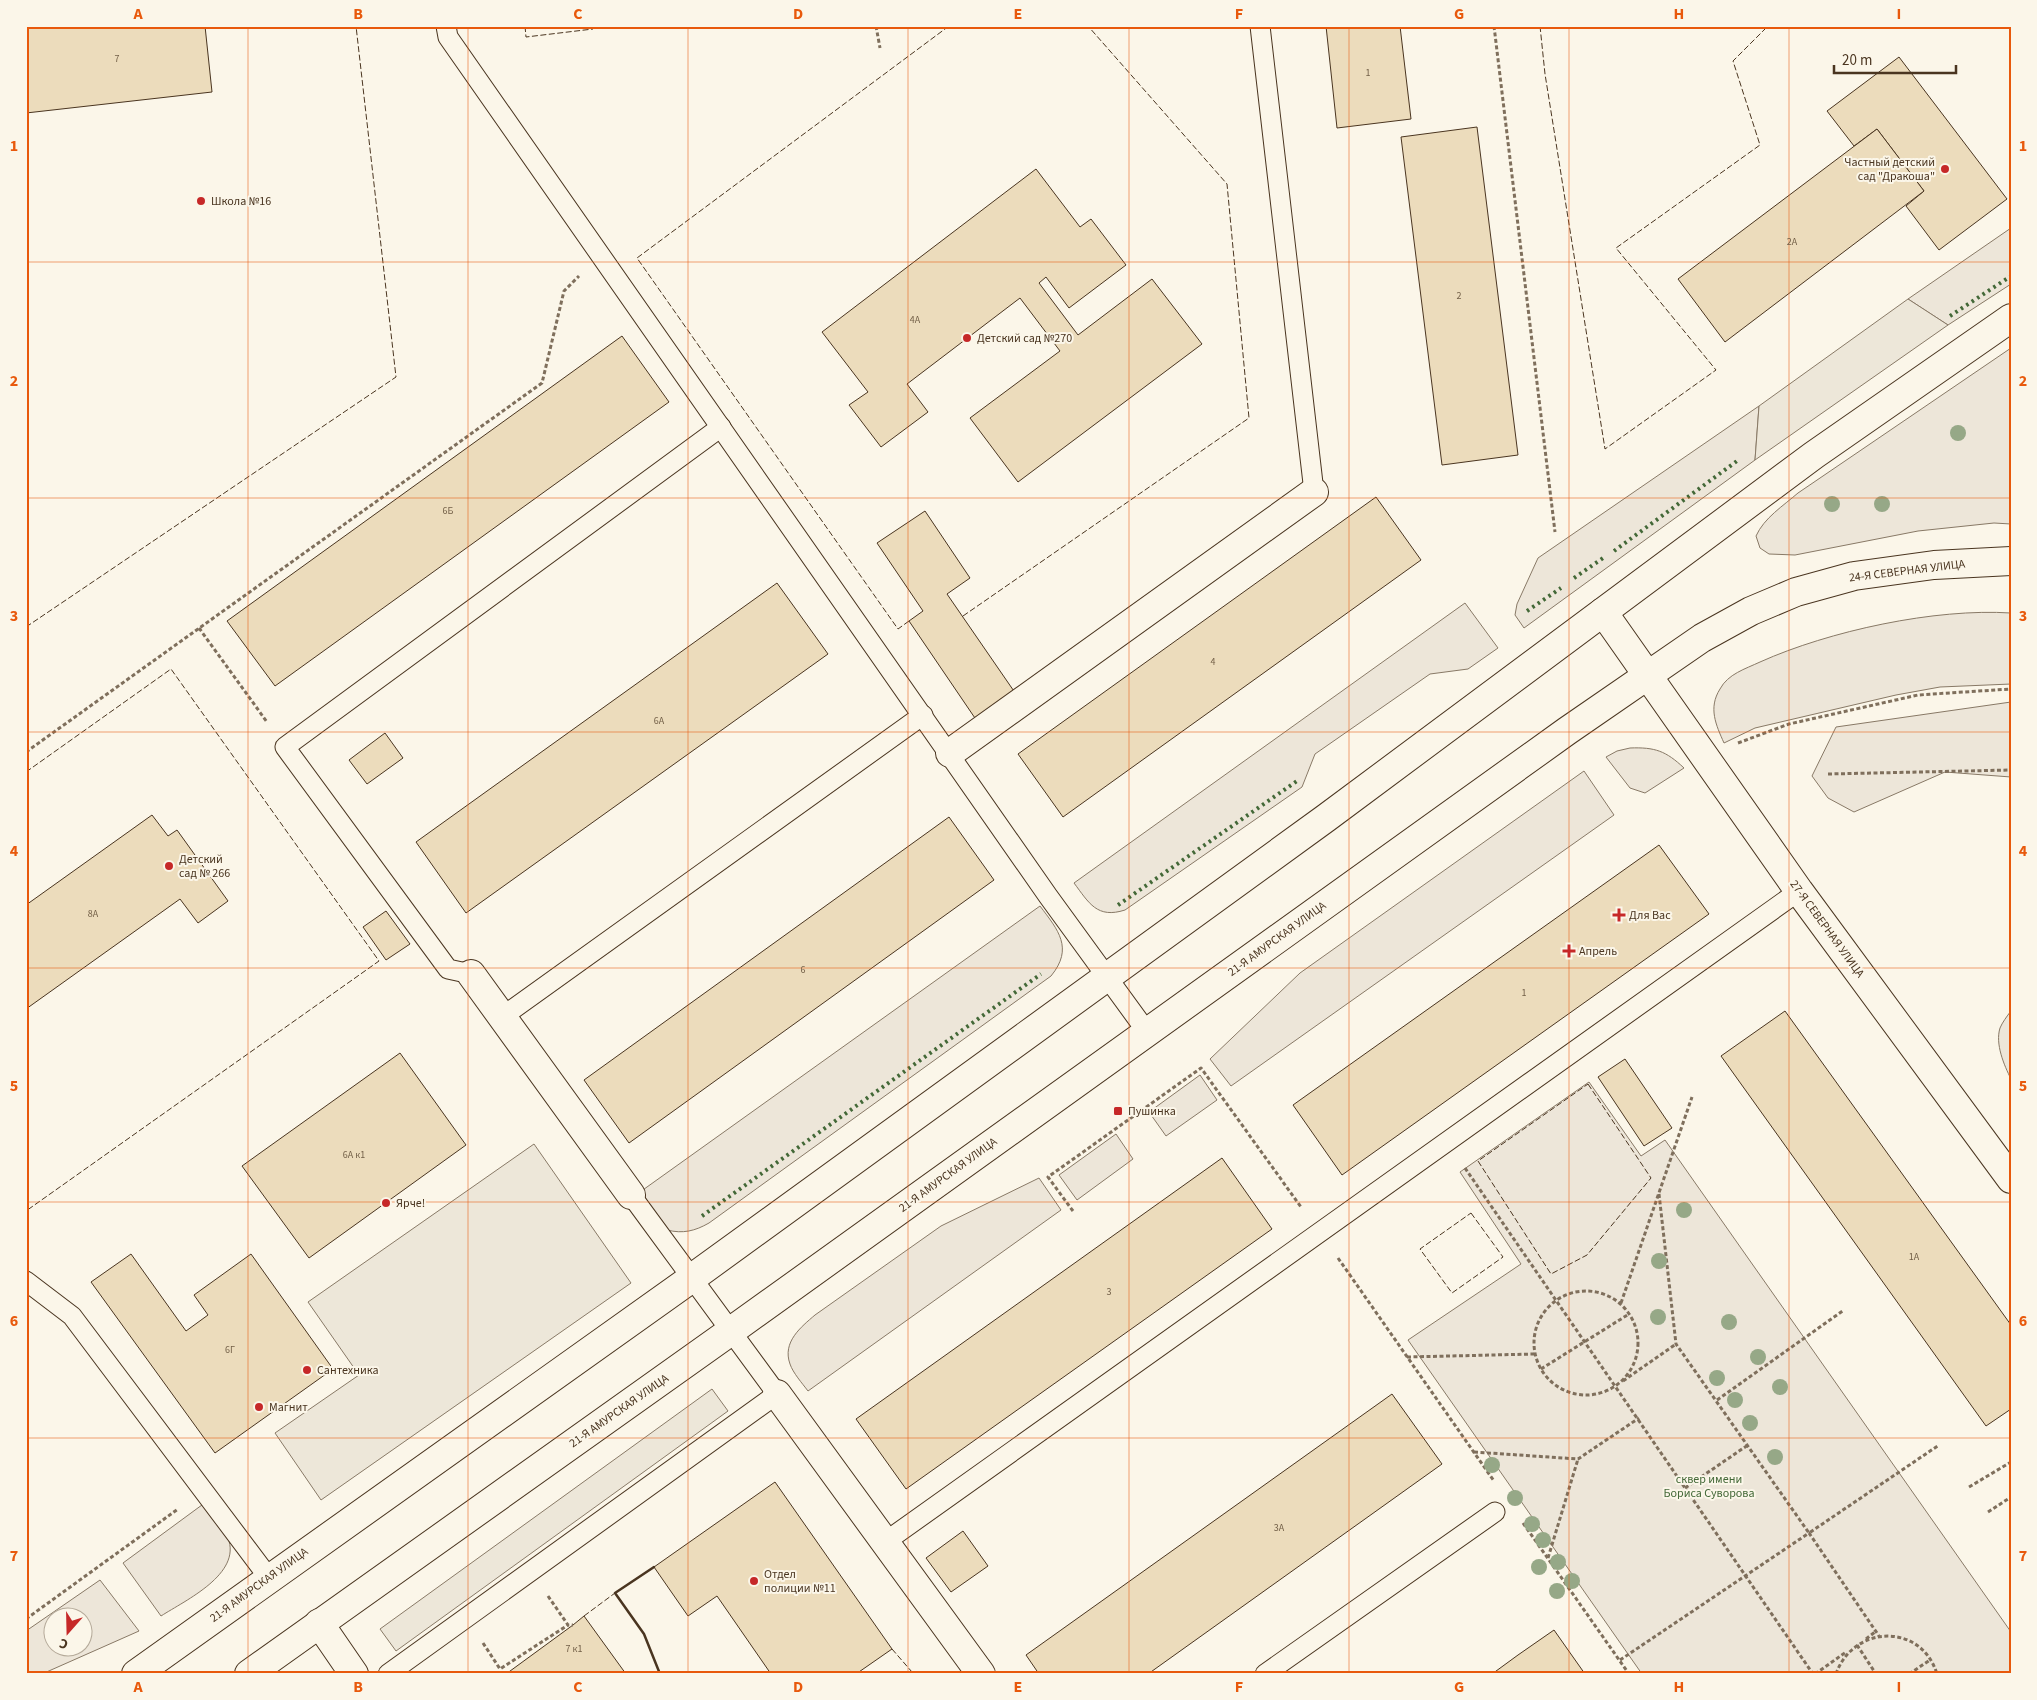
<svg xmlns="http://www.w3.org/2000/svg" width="2037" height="1700" font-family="'Source Sans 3',sans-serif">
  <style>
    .green { fill: #ede6d9; stroke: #887966; fill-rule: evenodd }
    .parking { fill: #ede7d9; stroke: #887966 }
    .building { fill: #ecdcbc; stroke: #4a3520 }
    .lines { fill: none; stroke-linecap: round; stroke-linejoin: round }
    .lane-casing { stroke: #4a3520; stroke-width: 21 }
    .street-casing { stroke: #4a3520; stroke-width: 30 }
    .secondary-casing { stroke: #4a3520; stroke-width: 30 }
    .path { stroke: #7f6f5c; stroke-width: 3; stroke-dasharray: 4 2.5; stroke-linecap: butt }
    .lane { stroke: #fbf6e9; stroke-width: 19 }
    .street { stroke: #fbf6e9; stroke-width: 28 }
    .secondary { stroke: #fbf6e9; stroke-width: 28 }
    .hedge { stroke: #436837; stroke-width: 4; stroke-dasharray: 2.5 4; stroke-linecap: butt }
    .fence { stroke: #4a3520; stroke-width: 1; stroke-dasharray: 6 2.5; stroke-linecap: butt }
    .wall { stroke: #4a3520; stroke-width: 2.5 }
    .tree { fill: #96a887 }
    .grid { fill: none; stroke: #e8590c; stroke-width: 1; stroke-opacity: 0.55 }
    .poi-dot { fill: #c62828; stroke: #fbf6e9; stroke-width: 2 }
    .labels { text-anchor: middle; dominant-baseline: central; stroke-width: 4; stroke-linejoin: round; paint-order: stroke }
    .number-label { font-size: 10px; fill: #725f47 }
    .poi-label { font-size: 12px; fill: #4a3520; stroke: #fbf6e9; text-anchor: start }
    .street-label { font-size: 12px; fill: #4a3520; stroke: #fbf6e9 }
    .park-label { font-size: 12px; fill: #436837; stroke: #fbf6e9 }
    .neatline { fill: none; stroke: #e8590c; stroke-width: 2 }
    .grid-label { font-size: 16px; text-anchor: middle; font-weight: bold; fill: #e8590c }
  </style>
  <rect width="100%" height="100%" fill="#fbf6e9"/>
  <g class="green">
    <polygon points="2011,228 2011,284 1948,325 1908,299"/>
    <path d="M2011 348V524L1994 523 1918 531 1795 555 1769 554 1760 548 1756 536C1764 518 1783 506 1798 493Z"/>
    <polygon points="1759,406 1755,460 1524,628 1515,615 1517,604 1538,558"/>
    <path d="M1465 603 1498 648 1468 669 1430 674 1315 754 1302 787 1125 910C1097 919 1089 903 1074 883Z"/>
    <path d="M2011 613V684L1940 687 1896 695 1755 728 1724 743C1716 725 1708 708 1720 689 1728 674 1745 669 1760 662 1829 631 1935 608 2011 613Z"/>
    <polygon points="2011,702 2011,777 1945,772 1854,812 1828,798 1812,776 1836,727"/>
    <path d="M1630 748C1655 747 1666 751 1684 768L1645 793 1630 788 1606 757 1617 751Z"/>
    <polygon points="1584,771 1614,815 1231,1086 1210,1059 1300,973"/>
    <path d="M1040 906C1058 930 1074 948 1051 976L709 1223C695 1231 683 1234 667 1230L640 1192Z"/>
    <path d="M2011 1011V1079C2004 1065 1995 1044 2000 1028 2002 1023 2007 1016 2011 1011Z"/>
    <polygon points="1200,1075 1217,1100 1166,1136 1149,1112"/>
    <polygon points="1589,1082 1641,1156 1665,1140 2011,1632 2011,1674 1642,1674 1408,1340 1521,1264 1460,1172"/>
    <polygon points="1116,1134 1133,1159 1077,1200 1059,1175"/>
    <path d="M1039 1178 1061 1210 808 1391C802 1383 793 1373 790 1364 782 1342 801 1327 815 1315L941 1226Z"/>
    <path d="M206 1502C213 1513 224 1525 228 1538 242 1574 186 1600 161 1616L123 1563Z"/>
    <path d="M100 1580 139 1631 42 1674H26V1631ZM52 1618H82V1648H52Z"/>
  </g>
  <g class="parking">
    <polygon points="1908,299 1948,325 1755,460 1759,406"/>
    <polygon points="534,1144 631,1283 321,1500 275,1433 359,1375 308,1302"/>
    <polygon points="712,1389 728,1411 396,1651 380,1629"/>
  </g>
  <g class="building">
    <polygon points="26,26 205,26 212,92 26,113"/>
    <polygon points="1326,26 1400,26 1411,119 1337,128"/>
    <polygon points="1899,57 2007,199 1939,250 1906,206 1924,191 1877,129 1854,146 1827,111"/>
    <polygon points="1477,127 1518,455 1442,465 1401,137"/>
    <polygon points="1877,129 1924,191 1725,342 1678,279"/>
    <polygon points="1036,169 1080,227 1091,219 1126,265 1069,308 1046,277 1039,283 1078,335 1152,279 1202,344 1018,482 970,418 1060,351 1020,298 907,384 928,412 881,447 849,405 868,392 822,332"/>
    <polygon points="622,336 669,402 275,686 227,621"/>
    <polygon points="1376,497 1421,560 1063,817 1018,754"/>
    <polygon points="925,511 970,578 947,594 1018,697 979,724 909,621 923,611 877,543"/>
    <polygon points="777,583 828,654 466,913 416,842"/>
    <polygon points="385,733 403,758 367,784 349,760"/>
    <polygon points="152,815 168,836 177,830 228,901 198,923 180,899 26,1009 26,905"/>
    <polygon points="949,817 994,880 629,1143 584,1080"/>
    <polygon points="1659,845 1709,914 1342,1175 1293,1105"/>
    <polygon points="386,911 410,944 386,960 363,927"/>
    <polygon points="1785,1011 2011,1325 2011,1409 1986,1426 1721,1056"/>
    <polygon points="400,1053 466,1145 309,1258 242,1166"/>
    <polygon points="1625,1059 1672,1128 1644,1146 1598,1077"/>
    <polygon points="1222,1158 1272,1229 906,1489 856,1419"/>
    <polygon points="131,1254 186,1331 208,1315 194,1295 251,1254 333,1369 215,1453 91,1282"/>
    <polygon points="1392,1394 1442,1464 1148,1674 1039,1674 1026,1655"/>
    <polygon points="775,1482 892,1649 856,1674 771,1674 717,1596 688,1616 654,1567"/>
    <polygon points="963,1531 988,1566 951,1592 926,1558"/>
    <polygon points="584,1616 626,1674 506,1674 573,1625"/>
    <polygon points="1554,1630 1585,1674 1492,1674 1518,1655"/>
  </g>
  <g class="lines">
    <g class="lane-casing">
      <g id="lane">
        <polyline points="446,26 448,37 1048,896 1147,1032"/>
        <polyline points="1260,26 1314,492"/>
        <polyline points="471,974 448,969 285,747 721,427"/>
        <polyline points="502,1017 923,715"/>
        <polyline points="26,1281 72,1316 269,1578"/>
        <polyline points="885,1542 1799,891"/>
        <polyline points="388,1674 777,1394 631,1195"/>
        <polyline points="1265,1674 1495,1512"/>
      </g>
    </g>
    <g class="street-casing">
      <g id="street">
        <polyline points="950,753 1314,492"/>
        <polyline points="471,974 631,1195"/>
        <polyline points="777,1394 981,1674"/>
        <polyline points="319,1623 354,1674"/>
      </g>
    </g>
    <g class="secondary-casing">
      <g id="secondary">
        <polyline points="1603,612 1799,891 2011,1179"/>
        <polyline points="136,1674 692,1278 1326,818 1814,455 2011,318"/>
        <polyline points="249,1674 731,1331 1567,731 1702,638 1751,611 1796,592 1854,576 1934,565 2011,561"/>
      </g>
    </g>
    <g class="path">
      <polyline points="876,26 880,48"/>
      <polyline points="1494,26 1555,532"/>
      <polyline points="199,628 267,722"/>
      <polyline points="1738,743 1789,724 1918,695 2011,689"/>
      <polyline points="26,752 542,383 564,291 579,276"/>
      <polyline points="1828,774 2011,770"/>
      <polyline points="1465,1168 1813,1674"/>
      <polyline points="1659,1194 1676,1344 1809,1533 1939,1445"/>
      <polyline points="1073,1211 1048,1177 1201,1068 1301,1207"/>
      <polyline points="1338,1258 1494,1481"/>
      <circle cx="1586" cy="1343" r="52"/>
      <polyline points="1621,1303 1692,1097"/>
      <polyline points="1407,1357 1535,1354"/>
      <polyline points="1541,1369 1629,1314"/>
      <polyline points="1623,1381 1676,1344"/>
      <polyline points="1717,1400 1844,1310"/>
      <polyline points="1474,1452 1578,1459 1639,1418"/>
      <polyline points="1969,1487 2011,1462"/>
      <polyline points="1685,1488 1748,1445"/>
      <polyline points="1988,1512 2011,1497"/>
      <polyline points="1523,1523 1629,1674"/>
      <polyline points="1548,1558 1578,1459"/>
      <polyline points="548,1596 568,1625 573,1625"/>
      <polyline points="26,1619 178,1509"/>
      <polyline points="1866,1639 1875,1632"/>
      <polyline points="483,1643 500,1669 568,1625"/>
      <polyline points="1857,1645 1876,1674"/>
      <polyline points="1620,1660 1809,1533 1879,1636"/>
      <polyline points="1815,1674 1846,1652"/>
      <path d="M1836 1674C1853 1625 1921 1622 1937 1674"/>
      <polyline points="1909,1674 1930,1660"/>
    </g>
    <use href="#lane" class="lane"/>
    <use href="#street" class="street"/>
    <use href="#secondary" class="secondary"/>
    <g class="hedge">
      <polyline points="1950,316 2011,276"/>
      <polyline points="1614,551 1737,461"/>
      <polyline points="1574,578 1606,556"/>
      <polyline points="1527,611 1561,588"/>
      <polyline points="1118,905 1297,781"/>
      <polyline points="702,1216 1041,974"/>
    </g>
    <g class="fence">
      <polyline points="525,26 526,37 593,29 593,26"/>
      <polyline points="1540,26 1545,74 1605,449 1716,370 1616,248 1760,145 1733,61 1768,26"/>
      <polyline points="963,616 1249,418 1227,184 1088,26"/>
      <polyline points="909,621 898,629 637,258 949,26"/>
      <polyline points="26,627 396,377 356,26"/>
      <polyline points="26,772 171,669 379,961 26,1211"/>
      <polygon points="1588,1084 1651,1178 1587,1255 1551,1274 1478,1161"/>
      <polygon points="1471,1213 1503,1257 1452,1293 1420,1249"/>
      <polyline points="584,1616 615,1593"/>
      <polyline points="892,1649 912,1672"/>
    </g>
    <polyline class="wall" points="654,1567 615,1593 644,1634 660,1674"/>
  </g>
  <g class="tree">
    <circle cx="1958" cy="433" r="8"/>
    <circle cx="1832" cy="504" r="8"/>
    <circle cx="1882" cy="504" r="8"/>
    <circle cx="1684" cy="1210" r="8"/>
    <circle cx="1659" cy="1261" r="8"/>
    <circle cx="1658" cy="1317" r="8"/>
    <circle cx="1729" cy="1322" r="8"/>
    <circle cx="1758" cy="1357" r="8"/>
    <circle cx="1717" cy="1378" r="8"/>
    <circle cx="1780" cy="1387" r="8"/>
    <circle cx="1735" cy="1400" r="8"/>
    <circle cx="1750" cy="1423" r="8"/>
    <circle cx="1775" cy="1457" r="8"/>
    <circle cx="1492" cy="1465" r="8"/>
    <circle cx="1515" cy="1498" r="8"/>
    <circle cx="1532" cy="1524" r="8"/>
    <circle cx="1543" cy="1540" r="8"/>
    <circle cx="1558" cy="1562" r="8"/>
    <circle cx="1539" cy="1567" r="8"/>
    <circle cx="1572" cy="1581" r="8"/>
    <circle cx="1557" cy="1591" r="8"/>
  </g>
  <path class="grid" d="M248 26V1674M468 26V1674M688 26V1674M908 26V1674M1129 26V1674M1349 26V1674M1569 26V1674M1789 26V1674M26 262H2011M26 498H2011M26 732H2011M26 968H2011M26 1202H2011M26 1438H2011"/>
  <g class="poi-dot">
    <circle cx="1945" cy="169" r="5"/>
    <circle cx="201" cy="201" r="5"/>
    <circle cx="967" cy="338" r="5"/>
    <circle cx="169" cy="866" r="5"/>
    <path d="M1616.5 907.5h5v5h5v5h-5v5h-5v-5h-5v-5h5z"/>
    <path d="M1566.5 943.5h5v5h5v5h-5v5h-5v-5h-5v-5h5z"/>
    <rect x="1113" y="1106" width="10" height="10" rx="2.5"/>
    <circle cx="386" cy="1203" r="5"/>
    <circle cx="307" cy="1370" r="5"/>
    <circle cx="259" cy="1407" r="5"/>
    <circle cx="754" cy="1581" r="5"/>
  </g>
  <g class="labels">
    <g class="number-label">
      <text x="117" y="59">7</text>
      <text x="1368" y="73">1</text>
      <text x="1792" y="242">2А</text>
      <text x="1459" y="296">2</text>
      <text x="915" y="320">4А</text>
      <text x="448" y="511">6Б</text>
      <text x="1213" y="662">4</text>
      <text x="659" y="721">6А</text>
      <text x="93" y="914">8А</text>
      <text x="803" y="970">6</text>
      <text x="1524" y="993">1</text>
      <text x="354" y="1155">6А к1</text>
      <text x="1914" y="1257">1А</text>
      <text x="1109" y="1292">3</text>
      <text x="230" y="1350">6Г</text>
      <text x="1279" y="1528">3А</text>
      <text x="574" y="1649">7 к1</text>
    </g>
    <g class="poi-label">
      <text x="1935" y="162" text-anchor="end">Частный детский<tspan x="1935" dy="14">сад "Дракоша"</tspan></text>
      <text x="211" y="201">Школа №16</text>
      <text x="977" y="338">Детский сад №270</text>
      <text x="179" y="859">Детский<tspan x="179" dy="14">сад № 266</tspan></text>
      <text x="1629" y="915">Для Вас</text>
      <text x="1579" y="951">Апрель</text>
      <text x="1128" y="1111">Пушинка</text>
      <text x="396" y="1203">Ярче!</text>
      <text x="317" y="1370">Сантехника</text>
      <text x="269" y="1407">Магнит</text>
      <text x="764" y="1574">Отдел<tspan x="764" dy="14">полиции №11</tspan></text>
    </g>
    <g class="street-label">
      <text transform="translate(1907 571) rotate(-7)">24-Я СЕВЕРНАЯ УЛИЦА</text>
      <text transform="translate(1827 929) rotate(54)">27-Я СЕВЕРНАЯ УЛИЦА</text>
      <text transform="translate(1277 939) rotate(-36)">21-Я АМУРСКАЯ УЛИЦА</text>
      <text transform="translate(948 1175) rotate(-36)">21-Я АМУРСКАЯ УЛИЦА</text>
      <text transform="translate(619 1411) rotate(-35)">21-Я АМУРСКАЯ УЛИЦА</text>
      <text transform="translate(259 1585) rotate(-36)">21-Я АМУРСКАЯ УЛИЦА</text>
    </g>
    <g class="park-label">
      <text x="1709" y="1479">сквер имени<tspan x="1709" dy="14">Бориса Суворова</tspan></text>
    </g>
  </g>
  <rect width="2037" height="1700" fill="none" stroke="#fbf6e9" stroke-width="55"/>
  <g transform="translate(68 1632) rotate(200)"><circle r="24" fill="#fbf6e9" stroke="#b4a999"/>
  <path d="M0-4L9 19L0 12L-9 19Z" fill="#c62828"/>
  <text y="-8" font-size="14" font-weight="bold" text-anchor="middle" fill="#4a3520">С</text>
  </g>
  <path d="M1834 65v8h122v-8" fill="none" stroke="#4a3520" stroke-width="2.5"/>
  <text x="1842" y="65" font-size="15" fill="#4a3520" stroke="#fbf6e9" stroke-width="4" paint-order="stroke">20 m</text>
  <rect x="28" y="28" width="1982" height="1644" class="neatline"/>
  <g class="grid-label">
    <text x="138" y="19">A</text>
    <text x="358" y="19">B</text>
    <text x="578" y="19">C</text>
    <text x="798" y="19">D</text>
    <text x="1018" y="19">E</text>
    <text x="1239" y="19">F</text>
    <text x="1459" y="19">G</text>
    <text x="1679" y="19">H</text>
    <text x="1899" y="19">I</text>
    <text x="14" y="151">1</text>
    <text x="2023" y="151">1</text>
    <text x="14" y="386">2</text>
    <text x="2023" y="386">2</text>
    <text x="14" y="621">3</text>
    <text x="2023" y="621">3</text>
    <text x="14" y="856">4</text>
    <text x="2023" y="856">4</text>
    <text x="14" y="1091">5</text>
    <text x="2023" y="1091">5</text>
    <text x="14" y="1326">6</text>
    <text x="2023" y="1326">6</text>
    <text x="14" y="1561">7</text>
    <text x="2023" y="1561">7</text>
    <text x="138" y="1692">A</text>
    <text x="358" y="1692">B</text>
    <text x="578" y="1692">C</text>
    <text x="798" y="1692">D</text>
    <text x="1018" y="1692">E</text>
    <text x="1239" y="1692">F</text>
    <text x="1459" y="1692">G</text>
    <text x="1679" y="1692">H</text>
    <text x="1899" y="1692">I</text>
  </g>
</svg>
